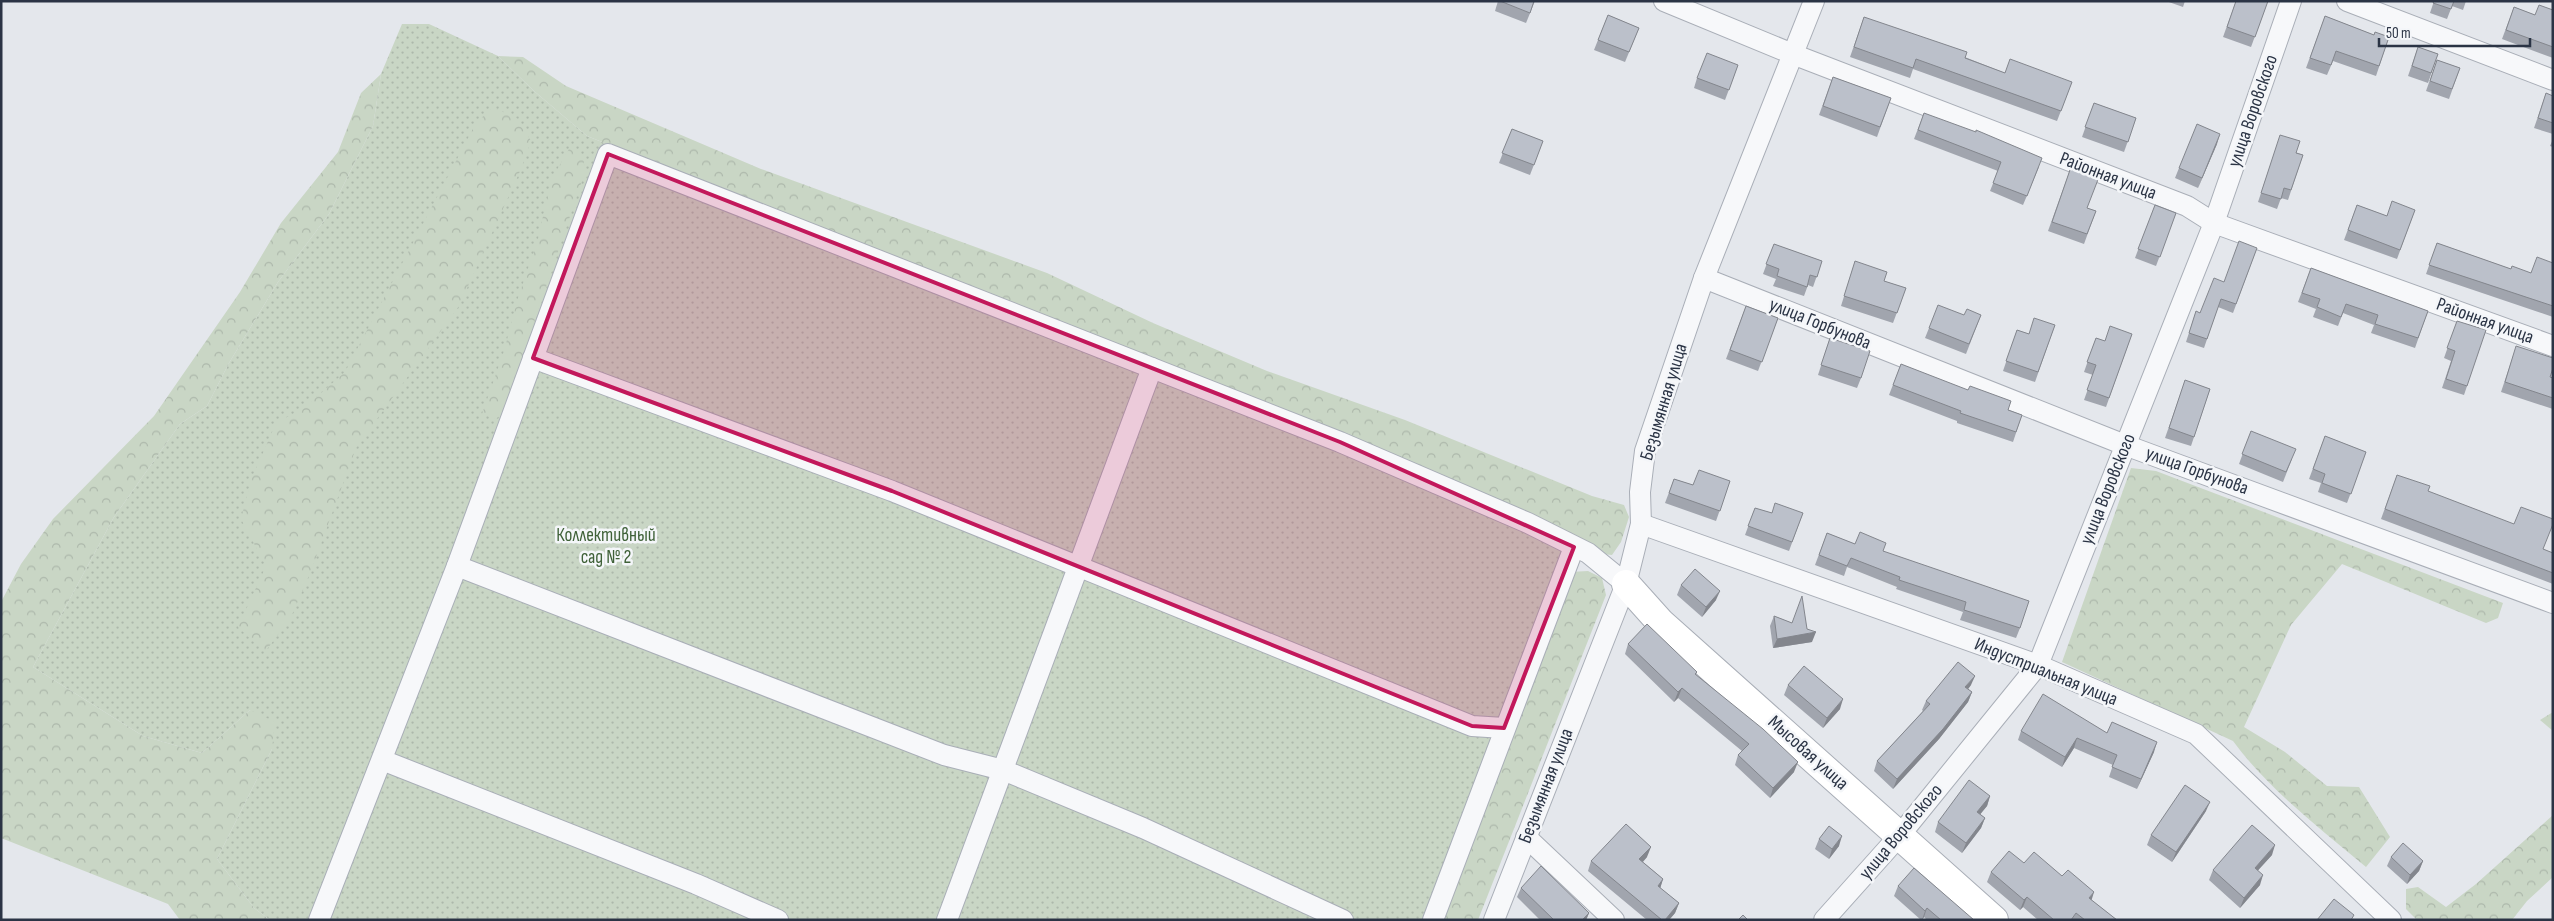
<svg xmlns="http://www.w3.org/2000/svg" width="2554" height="921" font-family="'Sofia Sans Condensed',sans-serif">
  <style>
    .grass { fill: url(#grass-dots) }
    .forest { fill: url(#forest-crowns) }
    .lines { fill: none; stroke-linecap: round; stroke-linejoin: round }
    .street-casing { stroke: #a9aeb7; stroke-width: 22 }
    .secondary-casing { stroke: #a9aeb7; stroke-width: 30 }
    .street { stroke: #f7f8fa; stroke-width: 20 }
    .secondary { stroke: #fff; stroke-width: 28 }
    .wall { fill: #a1a5ae }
    .shaded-wall { fill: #83868d }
    .building { fill: #bbc0ca; stroke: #83868d }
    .marked { fill: #c2185b; fill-opacity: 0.2; stroke: #c2185b; stroke-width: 4; stroke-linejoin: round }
    .labels { text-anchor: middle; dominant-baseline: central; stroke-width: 5; stroke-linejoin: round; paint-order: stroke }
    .street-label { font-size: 19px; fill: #2b3445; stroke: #f4f6f9 }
    .park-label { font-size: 19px; fill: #3f6138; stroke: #f4f6f9 }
  </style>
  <defs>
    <pattern id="grass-dots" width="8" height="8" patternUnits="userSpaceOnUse" patternTransform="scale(1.25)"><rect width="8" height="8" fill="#c9d6c5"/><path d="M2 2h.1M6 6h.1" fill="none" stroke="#adb8ab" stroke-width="1.8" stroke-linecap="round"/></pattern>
    <pattern id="forest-crowns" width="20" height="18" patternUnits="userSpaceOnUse" patternTransform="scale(1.25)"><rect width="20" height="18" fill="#c9d6c5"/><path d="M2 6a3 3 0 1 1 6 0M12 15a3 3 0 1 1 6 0" fill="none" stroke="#adb8ab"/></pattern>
  </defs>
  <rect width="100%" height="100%" fill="#e4e7ec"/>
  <polygon class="grass" points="402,24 429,24 498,56 534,91 587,136 1403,460 1574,535 1587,546 1570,572 1439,920 270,920 254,908 217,859 272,749 250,710 202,753 143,736 33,667 114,517 180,424 207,406 229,363 278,282 329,214 373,126 381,74"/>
  <g class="forest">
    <polygon points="498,56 523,57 566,86 761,169 1047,273 1153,323 1267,371 1405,420 1592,496 1624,505 1629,517 1621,542 1612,555 1602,554 1574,535 1403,460 587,136 534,91"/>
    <polygon points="381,74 373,126 329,214 278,282 229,363 207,406 180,424 114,517 33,667 143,736 202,753 250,710 275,722 272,749 217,859 254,908 270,920 180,920 168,904 1,838 1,602 21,564 53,519 154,416 240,292 281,223 338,152 361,93"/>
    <polygon points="493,107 518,119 531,141 521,169 459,306 356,448 311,571 291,617 265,652 238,627 266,566 241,519 251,480 276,423 304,408 345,372 476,123"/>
    <polygon points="569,149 583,155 585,172 504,411 496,419 482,414 504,351 518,298 538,239 551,180"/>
    <path d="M2131 468 2156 471 2503 603 2498 618 2486 623 2342 564 2291 625 2244 727 2285 752 2327 786 2359 787 2390 837 2366 867C2320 828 2269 790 2233 741L2062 662Z"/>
    <polygon points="1588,571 1602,578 1606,595 1478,920 1439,920 1570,572"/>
    <polygon points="2553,712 2553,731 2540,720"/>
    <polygon points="2553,815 2553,877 2527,901 2512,920 2417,920 2406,909 2406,889 2418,887 2446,907 2476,884"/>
  </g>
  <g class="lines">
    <g class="street-casing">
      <g id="street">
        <polyline points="1664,1 1795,55 2187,206 2214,223 2553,346"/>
        <polyline points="2347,1 2553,80"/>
        <polyline points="1704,278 2125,445 2553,603"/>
        <polyline points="533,358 892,491 1472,726 1504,728"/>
        <polyline points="1641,524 2038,665 2196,734 2391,920"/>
        <polyline points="457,566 944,755 1003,770 1143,828 1343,920"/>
        <polyline points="382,760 696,884 778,920"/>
        <polyline points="1526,837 1614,920"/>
        <polyline points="319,920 457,566 608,154 1340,442 1528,523 1588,553 1626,584"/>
        <polyline points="947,920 1152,368"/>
        <polyline points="1433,920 1574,547"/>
        <polyline points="1494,920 1626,584 1641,524 1640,492 1645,451 1704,278 1814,1"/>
        <polyline points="1824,920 1900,835 2038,665 2214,223 2291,1"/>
      </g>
    </g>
    <g class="secondary-casing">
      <polyline id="secondary" points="1626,584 1661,623 1994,920"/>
    </g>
    <use href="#street" class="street"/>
    <use href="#secondary" class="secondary"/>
  </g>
  <g class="wall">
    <polygon points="1498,1 1535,1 1526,23 1495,11"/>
    <polygon points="2166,1 2185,1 2183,7"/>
    <polygon points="2236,1 2268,1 2251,47 2223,37"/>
    <polygon points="2434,1 2466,1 2463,10 2452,6 2447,19 2430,13"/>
    <polygon points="2514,7 2535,15 2553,10 2553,58 2502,39"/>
    <polygon points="1608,15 1639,28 1625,62 1594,50"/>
    <polygon points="2325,16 2374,35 2389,37 2376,76 2333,61 2327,75 2306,68"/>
    <polygon points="1864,17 2005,73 2072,82 2057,121 1913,69 1910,78 1850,57"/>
    <polygon points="2418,47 2438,54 2428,83 2408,76"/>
    <polygon points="2437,60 2460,68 2449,99 2426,91"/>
    <polygon points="1738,65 1725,100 1694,88 1697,78"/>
    <polygon points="1833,77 1891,98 1877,137 1819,115"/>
    <polygon points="2546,93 2553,96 2553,134 2534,128"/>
    <polygon points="2094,103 2136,118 2124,152 2082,137"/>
    <polygon points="1924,113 2039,167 2023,205 1990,191 1998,171 1914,139"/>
    <polygon points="1512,129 1543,141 1530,175 1499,163"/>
    <polygon points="2553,139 2553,147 2550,146"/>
    <polygon points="2217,144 2198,188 2175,178 2179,168"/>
    <polygon points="2277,145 2303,155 2288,200 2281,198 2277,209 2258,202"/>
    <polygon points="2071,167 2087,208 2096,211 2084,244 2048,231"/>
    <polygon points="2155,205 2176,213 2156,266 2135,258"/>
    <polygon points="2357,205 2387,216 2415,210 2397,259 2344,240"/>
    <polygon points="2437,243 2511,269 2531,273 2553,263 2553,317 2426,274"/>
    <polygon points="1774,244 1822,261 1813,287 1808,285 1804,296 1773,286 1776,279 1763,274"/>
    <polygon points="2257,248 2233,313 2218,307 2204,348 2186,342 2196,311 2200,313 2224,282"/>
    <polygon points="1855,261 1884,281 1906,288 1893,323 1841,306"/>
    <polygon points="2311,268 2428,311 2415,348 2371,333 2374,325 2343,313 2338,326 2313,317 2316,309 2298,302"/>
    <polygon points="1746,306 1778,318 1758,371 1726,359"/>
    <polygon points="1964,315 1981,315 1966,354 1925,338 1929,328"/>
    <polygon points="2457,321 2467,386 2464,395 2442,388 2451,361 2444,358"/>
    <polygon points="2055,325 2035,382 2003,371 2017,330 2029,334"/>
    <polygon points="2132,334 2106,407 2084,400 2093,375 2084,372 2096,338 2105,341"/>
    <polygon points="1830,338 1861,378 1857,388 1818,375"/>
    <polygon points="2513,356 2553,378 2553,409 2501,392"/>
    <polygon points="1901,364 2008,410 2022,415 2013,442 1957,423 1957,421 1889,395"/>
    <polygon points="2185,381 2210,389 2191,446 2165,438"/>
    <polygon points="2251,431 2292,459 2283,482 2239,464"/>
    <polygon points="2325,436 2366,452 2347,503 2318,492 2321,483 2309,479"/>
    <polygon points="2397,475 2428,491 2543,549 2553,553 2553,584 2381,519"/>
    <polygon points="1674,479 1693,485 1730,481 1716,521 1665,503"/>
    <polygon points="1755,508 1772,513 1803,513 1789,551 1745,535"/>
    <polygon points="1827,533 1855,544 1883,551 2020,628 2016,638 1960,620 1963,612 1896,589 1897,587 1847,567 1844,576 1815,565"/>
    <polygon points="1681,585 1716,600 1702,617 1677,595"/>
    <polygon points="1774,616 1807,629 1812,642 1773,648 1770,626"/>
    <polygon points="1628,644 1697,672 1696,675 1794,772 1770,798 1735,765 1738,755 1742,751 1678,698 1674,702 1625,654"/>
    <polygon points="1788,685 1840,709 1823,728 1784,695"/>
    <polygon points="1971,685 1968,689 1972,692 1968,702 1939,739 1893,789 1874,771 1877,761 1923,711 1922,710 1926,701"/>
    <polygon points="2021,731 2107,733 2154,752 2137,789 2109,777 2113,765 2074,748 2062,767 2018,740"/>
    <polygon points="1990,796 1987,806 1980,814 1985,818 1981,828 1962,853 1935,832 1938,822"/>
    <polygon points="2206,811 2172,862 2147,845 2151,835"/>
    <polygon points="1819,839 1839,846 1829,859 1815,849"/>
    <polygon points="2272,855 2258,870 2260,885 2240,908 2209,880 2213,870"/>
    <polygon points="1647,857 1643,862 1663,879 1660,888 1679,903 1675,913 1669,920 1647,920 1588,871 1591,861"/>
    <polygon points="2391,857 2423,861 2419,871 2407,884 2387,866"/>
    <polygon points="2024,863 2062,876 2091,900 2117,920 2038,920 2023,907 2020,910 1987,882 1991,872"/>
    <polygon points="1898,886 1974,920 1927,920 1924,917 1922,920 1921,920 1894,896"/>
    <polygon points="1521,888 1589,913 1586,920 1540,920 1517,897"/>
  </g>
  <g class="shaded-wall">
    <polygon points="2220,134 2217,144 2198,188 2202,178"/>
    <polygon points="1720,591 1716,600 1702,617 1706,607"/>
    <polygon points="1816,632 1812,642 1773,648 1777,639"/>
    <polygon points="1975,676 1971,685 1962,697 1965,687"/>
    <polygon points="1682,688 1678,698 1674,702 1678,692"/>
    <polygon points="1972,692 1968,702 1939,739 1893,789 1897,779"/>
    <polygon points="1843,699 1840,709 1823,728 1827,718"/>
    <polygon points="2077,738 2074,748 2062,767 2065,757"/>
    <polygon points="2157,742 2154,752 2137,789 2141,779"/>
    <polygon points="1798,762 1794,772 1770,798 1773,788"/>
    <polygon points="1990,796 1987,806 1974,822 1977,812"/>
    <polygon points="2210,802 2206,811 2172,862 2176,852"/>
    <polygon points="1985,818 1981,828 1962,853 1966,843"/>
    <polygon points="1842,836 1839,846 1829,859 1832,849"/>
    <polygon points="2275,845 2272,855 2252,877 2255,868"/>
    <polygon points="1651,847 1647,857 1636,869 1639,859"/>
    <polygon points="2423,861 2419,871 2407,884 2410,875"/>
    <polygon points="2263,875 2260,885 2240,908 2244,898"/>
    <polygon points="1663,879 1660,889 1658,886"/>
    <polygon points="2094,892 2091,902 2089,898"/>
    <polygon points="2027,897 2023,907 2020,910 2024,900"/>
    <polygon points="1679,903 1675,913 1669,920 1665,920"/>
    <polygon points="1927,908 1924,917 1922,920 1925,911"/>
    <polygon points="1589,913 1586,920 1582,920"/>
  </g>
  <g class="building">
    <polygon points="1500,1 1534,1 1530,13"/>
    <polygon points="2236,1 2268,1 2255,37 2227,27"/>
    <polygon points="2434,1 2454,1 2451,9 2433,3"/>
    <polygon points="2539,5 2553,10 2553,47 2506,30 2514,7 2535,15"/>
    <polygon points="1608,15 1639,28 1629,52 1598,40"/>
    <polygon points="2325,16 2374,35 2375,32 2389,37 2379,66 2336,51 2331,65 2310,58"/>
    <polygon points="1864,17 1967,52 1965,58 2005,73 2010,59 2072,82 2061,111 1916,59 1913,68 1854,47"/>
    <polygon points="2418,47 2438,54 2431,73 2412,66"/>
    <polygon points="1707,53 1738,65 1729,90 1697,78"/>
    <polygon points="2437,60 2460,68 2452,89 2430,81"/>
    <polygon points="1833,77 1891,98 1880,127 1823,106"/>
    <polygon points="2546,93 2553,96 2553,123 2538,118"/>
    <polygon points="2094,103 2136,118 2128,142 2085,127"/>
    <polygon points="1924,113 1976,132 1976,130 2042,158 2027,196 1993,183 2001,162 1918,130"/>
    <polygon points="2197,124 2220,134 2202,178 2179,168"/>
    <polygon points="1512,129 1543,141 1534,165 1502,153"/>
    <polygon points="2280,135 2300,141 2296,153 2303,155 2291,190 2284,188 2281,199 2261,193"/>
    <polygon points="2071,167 2099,177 2087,208 2096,211 2087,234 2052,222"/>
    <polygon points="2392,201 2415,210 2400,250 2348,230 2357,205 2387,216"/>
    <polygon points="2155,205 2176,213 2160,257 2138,249"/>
    <polygon points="2239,241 2257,248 2236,304 2221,299 2207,339 2189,333 2196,311 2200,313 2214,278 2224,282"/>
    <polygon points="2437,243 2511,269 2512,266 2531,273 2537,257 2553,263 2553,306 2429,265"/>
    <polygon points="1774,244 1822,261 1817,277 1810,275 1807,287 1777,276 1779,269 1766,264"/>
    <polygon points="1855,261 1887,272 1884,281 1906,288 1897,313 1844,296"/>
    <polygon points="2311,268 2428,311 2418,338 2375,324 2378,315 2346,304 2341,317 2317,307 2320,299 2302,293"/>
    <polygon points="1938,305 1964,315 1967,309 1981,315 1969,344 1929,328"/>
    <polygon points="1746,306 1778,318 1762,362 1730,350"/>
    <polygon points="2034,318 2055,325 2038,372 2006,361 2017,330 2029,334"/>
    <polygon points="2457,321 2486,330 2467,386 2446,379 2455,351 2447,348"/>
    <polygon points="2110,326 2132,334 2109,398 2087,390 2096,365 2087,362 2096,338 2105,341"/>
    <polygon points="1830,338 1870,351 1861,378 1821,365"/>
    <polygon points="2516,346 2553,358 2553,368 2550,377 2553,378 2553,398 2505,382"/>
    <polygon points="1901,364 1968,390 1970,386 2011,401 2008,410 2022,415 2016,432 1960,413 1961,411 1893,385"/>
    <polygon points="2185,380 2210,389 2194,437 2169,428"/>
    <polygon points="2251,431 2296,449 2286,472 2242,454"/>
    <polygon points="2325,436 2366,452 2351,494 2322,483 2325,474 2313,469"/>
    <polygon points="1699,470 1730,481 1720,511 1669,493 1674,479 1693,485"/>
    <polygon points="2397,475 2430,486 2428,491 2514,524 2521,507 2553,519 2553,524 2543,549 2553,553 2553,573 2385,509"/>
    <polygon points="1775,503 1803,513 1792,542 1748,526 1755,508 1772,513"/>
    <polygon points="1860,532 1886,543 1883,551 2029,601 2020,628 1964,610 1966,602 1899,580 1900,577 1851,558 1847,566 1819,555 1827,533 1855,544"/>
    <polygon points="1695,569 1720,591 1706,607 1681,585"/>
    <polygon points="1802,596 1807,629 1816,632 1777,639 1774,616 1792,623"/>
    <polygon points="1647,624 1697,672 1695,674 1763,729 1798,762 1773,788 1738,755 1749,744 1682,688 1678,692 1628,644"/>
    <polygon points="1958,662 1975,676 1965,687 1972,692 1943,729 1897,779 1877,761 1930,704 1926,701"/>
    <polygon points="1804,666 1843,699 1827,718 1788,685"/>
    <polygon points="2043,694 2107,733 2112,722 2157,742 2141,779 2112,767 2117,755 2077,738 2065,757 2021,731"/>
    <polygon points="1969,780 1990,796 1977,812 1985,818 1966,843 1938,822"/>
    <polygon points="2185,785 2210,802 2176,852 2151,835"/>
    <polygon points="1626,824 1651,847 1639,859 1663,879 1658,886 1679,903 1665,920 1662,920 1591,861"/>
    <polygon points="2252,825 2275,845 2255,868 2263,875 2244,898 2213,870"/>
    <polygon points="1829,826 1842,836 1832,849 1819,839"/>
    <polygon points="2403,843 2423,861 2410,875 2391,857"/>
    <polygon points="2009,851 2024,863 2034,852 2062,876 2068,870 2094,892 2089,898 2117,920 2085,920 2076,913 2071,920 2054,920 2027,897 2024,900 1991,872"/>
    <polygon points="1541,866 1589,913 1582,920 1554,920 1521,888"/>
    <polygon points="1914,868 1974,920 1941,920 1927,908 1925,911 1898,886"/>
    <polygon points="2334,899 2354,915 2351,920 2317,920"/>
    <polygon points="1743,915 1748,920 1738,920"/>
  </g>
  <path class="marked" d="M608 154 1340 442 1574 547 1504 728 1472 726 892 491 533 358Z"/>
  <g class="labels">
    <g class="street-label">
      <text transform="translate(2253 111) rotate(-71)">улица Воровского</text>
      <text transform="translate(2108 176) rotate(21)">Районная улица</text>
      <text transform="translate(2485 321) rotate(20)">Районная улица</text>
      <text transform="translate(1820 324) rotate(22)">улица Горбунова</text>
      <text transform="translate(1664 402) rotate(-73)">Безымянная улица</text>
      <text transform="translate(2197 471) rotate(20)">улица Горбунова</text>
      <text transform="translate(2108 489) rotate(-68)">улица Воровского</text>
      <text transform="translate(2046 672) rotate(22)">Индустриальная улица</text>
      <text transform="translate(1808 753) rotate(42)">Мысовая улица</text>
      <text transform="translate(1546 786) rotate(-69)">Безымянная улица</text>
      <text transform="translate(1901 832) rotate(-50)">улица Воровского</text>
    </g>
    <g class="park-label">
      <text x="606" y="535">Коллективный<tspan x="606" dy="22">сад № 2</tspan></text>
    </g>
  </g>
  <rect width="2554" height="921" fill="none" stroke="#2b3445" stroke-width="5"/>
  <path d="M2379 38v8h151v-8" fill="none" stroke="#2b3445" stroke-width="2.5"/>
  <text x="2386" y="38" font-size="15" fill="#2b3445" stroke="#f4f6f9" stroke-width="4" paint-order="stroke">50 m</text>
</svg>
